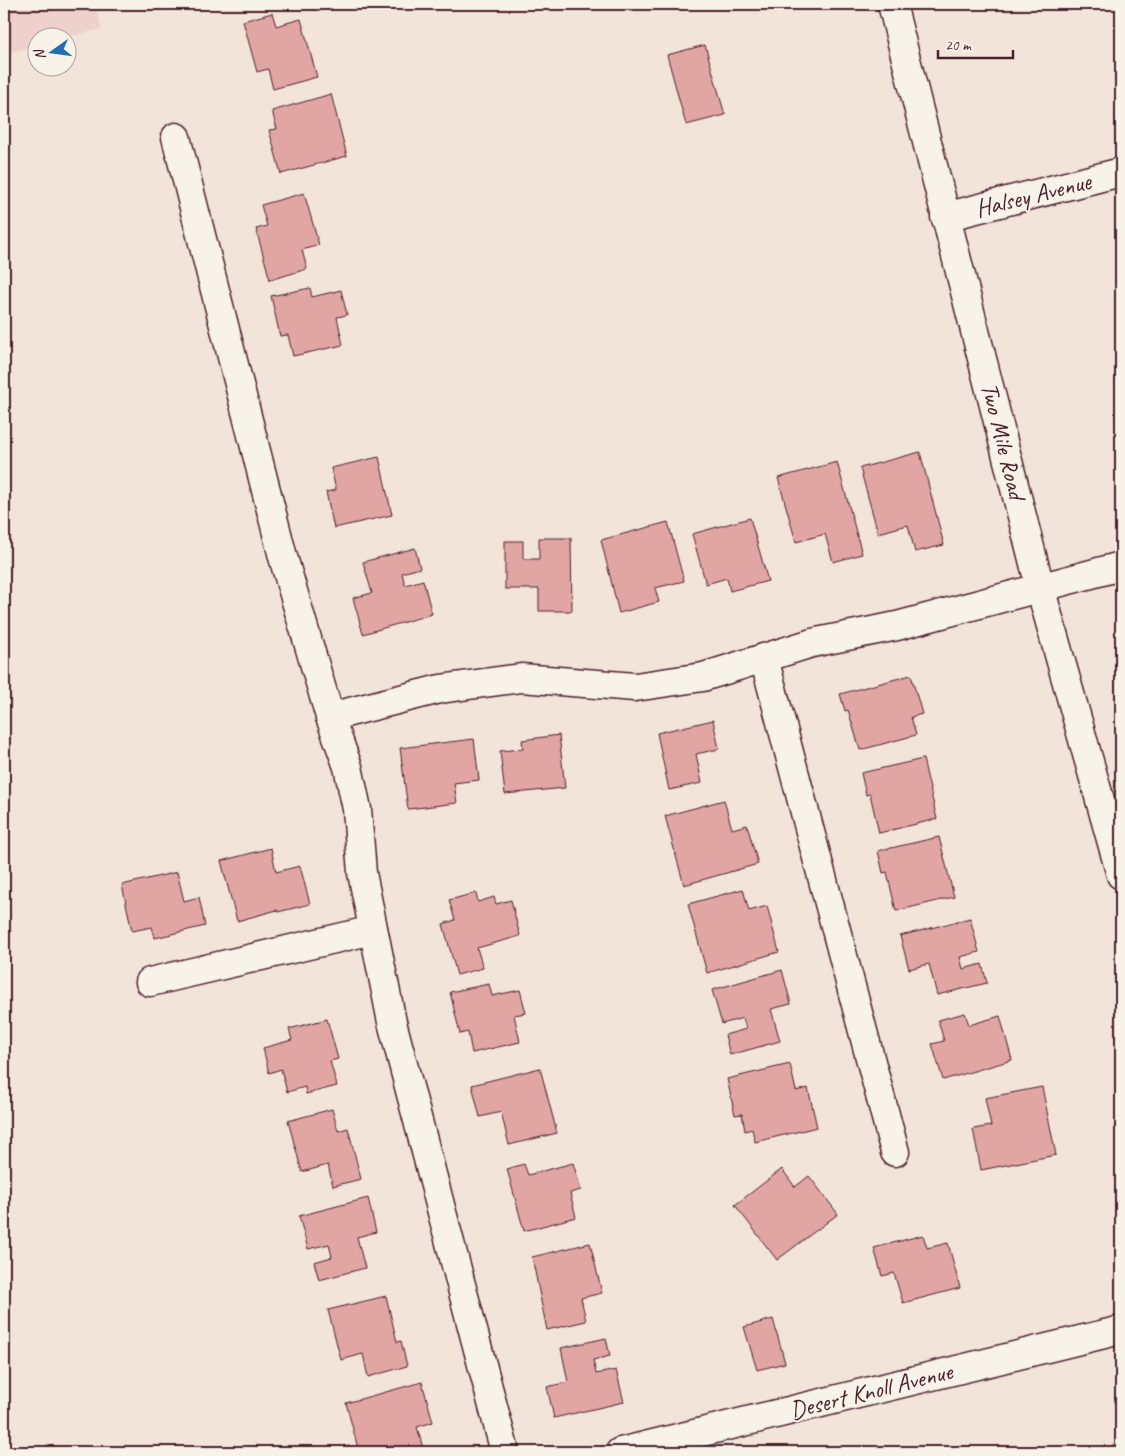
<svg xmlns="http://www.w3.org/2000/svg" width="1125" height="1456" font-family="Caveat,sans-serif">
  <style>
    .built { fill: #eed1ca }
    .building { fill: #e1a6a4; stroke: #4a1f2b }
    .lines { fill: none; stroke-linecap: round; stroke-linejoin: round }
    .minor-casing { stroke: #4a1f2b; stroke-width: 31 }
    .minor { stroke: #f7f3e8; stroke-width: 28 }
    .labels { text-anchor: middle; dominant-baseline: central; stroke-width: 4; stroke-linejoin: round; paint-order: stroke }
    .street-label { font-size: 25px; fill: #4a1f2b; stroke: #f7f3e8 }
  </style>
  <rect width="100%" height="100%" fill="#f3e4da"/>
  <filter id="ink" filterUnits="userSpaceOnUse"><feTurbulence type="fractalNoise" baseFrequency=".02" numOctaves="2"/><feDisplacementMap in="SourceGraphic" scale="10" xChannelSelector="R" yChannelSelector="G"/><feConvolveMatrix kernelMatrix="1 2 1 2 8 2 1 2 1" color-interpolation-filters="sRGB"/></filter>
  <g filter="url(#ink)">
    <polygon class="built" points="4,4 95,4 102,29 67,37 38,38 37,45 4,54"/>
    <g class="building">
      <polygon points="272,13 276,26 301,19 317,77 273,89 268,69 257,72 243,21"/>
      <polygon points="705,45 725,115 686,125 667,55"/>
      <polygon points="331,94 347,156 281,174 269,130 277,129 272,111"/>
      <polygon points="304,193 319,245 302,250 307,269 270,280 256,229 267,226 261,205"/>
      <polygon points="310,288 312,297 341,290 347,315 337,317 343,345 293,356 288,335 280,336 271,296"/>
      <polygon points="920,452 944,545 915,552 908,525 878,533 860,468"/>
      <polygon points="379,457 392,515 334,528 326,492 336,490 331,468"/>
      <polygon points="837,462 862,554 833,562 825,534 796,542 778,478"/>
      <polygon points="750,518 768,581 730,591 727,578 706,584 692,534"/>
      <polygon points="668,522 684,581 655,588 659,602 619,613 601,540"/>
      <polygon points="539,538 571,538 572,611 539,611 539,589 505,589 505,541 523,541 523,559 539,559"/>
      <polygon points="415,548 420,568 402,573 405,585 423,580 432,614 363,634 353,598 372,593 363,562"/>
      <polygon points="911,675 922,714 911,717 916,735 860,750 848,710 845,711 840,694"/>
      <polygon points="713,720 719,749 696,754 702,783 669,790 657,733"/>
      <polygon points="559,735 565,788 505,794 500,751 523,749 522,740"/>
      <polygon points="474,739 479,780 454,783 457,803 408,809 400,748"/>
      <polygon points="923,759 937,819 879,833 870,794 866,795 861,773"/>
      <polygon points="724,800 732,829 747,825 758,864 684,885 665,816"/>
      <polygon points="939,837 954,897 896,911 887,872 883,873 878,851"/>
      <polygon points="271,848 276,872 300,866 310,904 278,912 277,910 237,921 221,861"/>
      <polygon points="177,872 184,901 199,897 205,926 155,938 152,927 132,931 122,885"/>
      <polygon points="743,889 749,911 767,906 779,952 707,973 688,904"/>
      <polygon points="476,893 478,902 494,897 496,904 511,900 520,936 477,948 483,968 457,975 443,924 455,920 449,900"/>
      <polygon points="970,918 979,952 960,957 963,969 982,964 987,983 937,995 929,964 909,969 900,936"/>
      <polygon points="782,970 791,1004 771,1009 780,1041 730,1055 725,1035 746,1029 743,1018 722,1024 712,990"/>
      <polygon points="489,984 492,996 520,990 526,1013 514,1015 520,1042 472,1053 468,1032 460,1034 450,992"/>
      <polygon points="965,1013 969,1025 1000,1016 1012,1060 943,1080 932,1044 944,1041 938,1020"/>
      <polygon points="327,1019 338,1059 330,1061 337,1086 306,1094 305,1087 287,1092 281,1069 269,1073 263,1048 292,1040 289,1029"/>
      <polygon points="790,1064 796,1091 808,1088 817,1127 755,1142 752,1129 745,1131 742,1114 735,1115 727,1079"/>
      <polygon points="540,1068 557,1133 509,1145 501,1112 480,1117 472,1085"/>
      <polygon points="1042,1087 1056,1155 981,1170 973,1129 991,1126 985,1098"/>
      <polygon points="332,1109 338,1131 348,1128 361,1179 333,1186 328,1165 302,1172 288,1121"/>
      <polygon points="573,1163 581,1190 570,1193 576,1217 524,1231 507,1169 524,1164 528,1175"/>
      <polygon points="782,1169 795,1187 809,1176 838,1214 777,1260 735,1205"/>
      <polygon points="368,1198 376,1232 357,1237 365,1268 319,1280 314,1262 332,1257 329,1244 308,1249 299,1216"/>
      <polygon points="923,1235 927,1248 948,1243 960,1288 903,1303 894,1273 882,1276 874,1248"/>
      <polygon points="590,1243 602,1293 581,1298 586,1321 547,1330 532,1257"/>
      <polygon points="386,1296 397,1342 401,1341 407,1366 368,1377 363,1354 341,1360 328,1310"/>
      <polygon points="773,1319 785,1363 757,1370 744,1327"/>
      <polygon points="606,1338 610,1356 593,1360 596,1374 616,1370 624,1402 554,1418 547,1387 568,1382 561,1348"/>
      <polygon points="422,1382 433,1422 417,1427 424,1452 359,1452 346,1403"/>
    </g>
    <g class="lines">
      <g class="minor-casing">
        <g id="minor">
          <polyline points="892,4 1040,587 1121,875"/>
          <polyline points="176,137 283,557 330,717 348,767 357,809 362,873 392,1022 505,1452"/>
          <polyline points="945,217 1121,172"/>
          <polyline points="764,658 895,1152"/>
          <polyline points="330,717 440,689 521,678 635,687 703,677 812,643 897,626 1121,566"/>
          <polyline points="150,982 373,930"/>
          <polyline points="620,1452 1121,1330"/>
        </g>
      </g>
      <use href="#minor" class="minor"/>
    </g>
  </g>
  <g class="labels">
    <g class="street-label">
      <text transform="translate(1033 195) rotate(-14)">Halsey Avenue</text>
      <text transform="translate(1003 441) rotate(76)">Two Mile Road</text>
      <text transform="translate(871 1391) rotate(-14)">Desert Knoll Avenue</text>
    </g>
  </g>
  <rect width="1125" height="1456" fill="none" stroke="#f7f3e8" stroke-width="20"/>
  <rect x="10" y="10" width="1105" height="1436" fill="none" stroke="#4a1f2b" stroke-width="2" filter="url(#ink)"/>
  <g transform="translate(52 52) rotate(256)"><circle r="24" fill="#f7f3e8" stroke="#b29e9c"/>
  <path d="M0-4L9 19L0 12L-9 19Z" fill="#1f6fb2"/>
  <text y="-8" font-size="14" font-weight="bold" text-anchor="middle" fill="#4a1f2b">N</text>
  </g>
  <path d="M938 50v8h75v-8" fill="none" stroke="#4a1f2b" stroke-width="2.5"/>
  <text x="945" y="50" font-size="15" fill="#4a1f2b" stroke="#f7f3e8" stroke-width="4" paint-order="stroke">20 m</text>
</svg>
